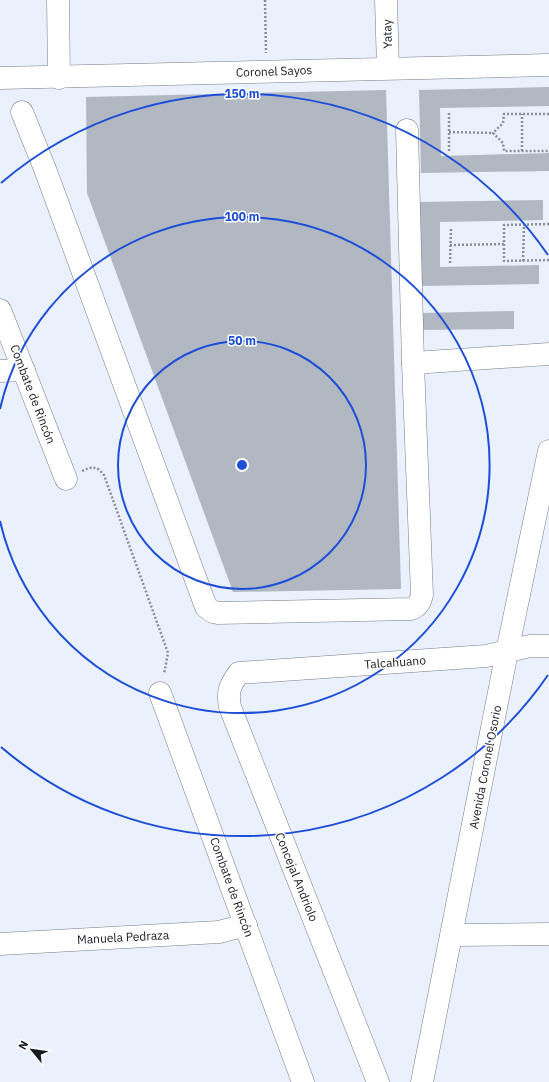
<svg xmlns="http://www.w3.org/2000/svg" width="549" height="1082" font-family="'IBM Plex Sans',sans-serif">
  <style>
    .building { fill: #b1b8c2 }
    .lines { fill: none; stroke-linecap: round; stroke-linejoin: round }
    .minor-casing { stroke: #777d86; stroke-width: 23 }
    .path { stroke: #8a8e96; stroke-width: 2.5; stroke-dasharray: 2 2; stroke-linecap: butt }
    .minor { stroke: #fff; stroke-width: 22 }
    .ring { fill: none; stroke: #1d4ed8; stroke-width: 2 }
    .labels { text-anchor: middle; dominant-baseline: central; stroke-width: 3; stroke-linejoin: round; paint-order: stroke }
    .street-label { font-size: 12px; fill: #17191d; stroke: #fff }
    .centre { fill: #1d4ed8; stroke: #fff; stroke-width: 2 }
    .ring-label { font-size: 12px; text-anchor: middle; font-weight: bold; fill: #1d4ed8; stroke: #fff; stroke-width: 3; stroke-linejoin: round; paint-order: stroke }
  </style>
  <rect width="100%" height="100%" fill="#ebf1fc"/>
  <g class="building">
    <polygon points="549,87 549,106 440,108 441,156 549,153 549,171 421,173 419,90"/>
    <polygon points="386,90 401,589 233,592 87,193 86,97"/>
    <polygon points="543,200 543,220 440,222 440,267 539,265 539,284 419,286 418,202"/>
    <polygon points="514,311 514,329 420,330 420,313"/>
  </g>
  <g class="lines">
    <g class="minor-casing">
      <g id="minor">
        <polyline points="58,0 59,78"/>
        <polyline points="386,0 388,68"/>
        <polyline points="0,78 549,65"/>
        <path d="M22 112 45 169 206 607 213 612 218 613 411 609C418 607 420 602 422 595L413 363 407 130"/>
        <polyline points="0,310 66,479"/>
        <polyline points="413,363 549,354"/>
        <polyline points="0,371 24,370"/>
        <polyline points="160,693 303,1082"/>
        <polyline points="452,935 549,934"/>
        <polyline points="0,944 219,932 246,925"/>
        <path d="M378 1082 230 707C227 691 230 685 239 673L486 656 530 646H549"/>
        <polyline points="422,1082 507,652 549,451"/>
      </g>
    </g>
    <g class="path">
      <polyline points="265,0 266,53"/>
      <polyline points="449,113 449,153"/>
      <polyline points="549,114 504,114 503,123 493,133 503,143 504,151 549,151"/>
      <polyline points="449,132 493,133"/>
      <polyline points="522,151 522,114"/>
      <polyline points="549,224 504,225 504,261 549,260"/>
      <polyline points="450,245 504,244"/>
      <polyline points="523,261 524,225"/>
      <polyline points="450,263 451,227"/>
      <path d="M82 471C92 466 97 466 104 475L168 653 164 674"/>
    </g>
    <use href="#minor" class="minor"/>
  </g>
  <g class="ring">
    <circle cx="242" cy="465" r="124"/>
    <path d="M0 409A248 248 0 1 1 0 521"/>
    <path d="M548 675A371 371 0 0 1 1 747M1 183A371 371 0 0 1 548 255"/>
  </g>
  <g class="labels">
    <g class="street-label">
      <text transform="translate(387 34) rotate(-92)">Yatay</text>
      <text transform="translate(274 71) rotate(-2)">Coronel Sayos</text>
      <text transform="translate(33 394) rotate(69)">Combate de Rincón</text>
      <text transform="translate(395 662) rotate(-4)">Talcahuano</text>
      <text transform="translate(485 767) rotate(-79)">Avenida Coronel Osorio</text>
      <text transform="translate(297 877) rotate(68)">Concejal Andriolo</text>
      <text transform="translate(232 887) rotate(70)">Combate de Rincón</text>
      <text transform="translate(123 937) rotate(-3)">Manuela Pedraza</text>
    </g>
  </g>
  <circle cx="242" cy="465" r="6" class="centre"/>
  <g class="ring-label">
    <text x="242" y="98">150 m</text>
    <text x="242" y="221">100 m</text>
    <text x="242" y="345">50 m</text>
  </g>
  <g transform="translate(32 1050) rotate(299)" stroke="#ffffff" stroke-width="3" paint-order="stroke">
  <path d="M0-3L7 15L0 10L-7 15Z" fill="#17191d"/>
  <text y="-6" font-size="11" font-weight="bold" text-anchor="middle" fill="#17191d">N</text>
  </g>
</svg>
